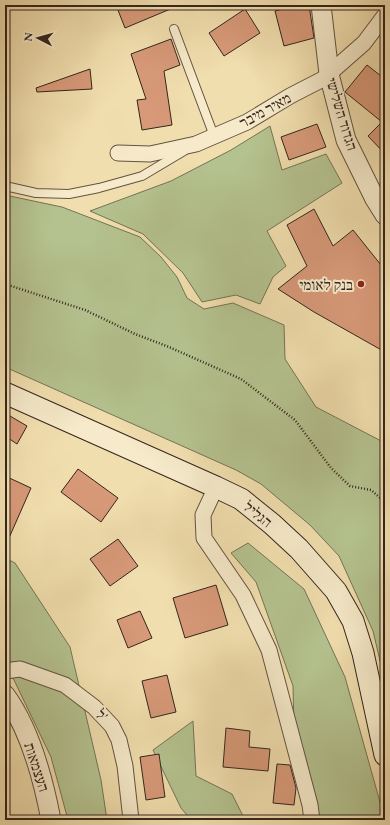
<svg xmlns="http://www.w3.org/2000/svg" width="390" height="825" font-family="'EB Garamond','Frank Ruhl Libre',serif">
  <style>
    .green { fill: #b4c28f; stroke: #747456 }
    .building { fill: #d79978; stroke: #34251e }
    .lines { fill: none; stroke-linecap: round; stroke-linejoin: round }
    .service-casing { stroke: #635342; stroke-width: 10 }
    .minor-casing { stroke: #635342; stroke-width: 17 }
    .tertiary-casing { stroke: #635342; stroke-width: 21 }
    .secondary-casing { stroke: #34251e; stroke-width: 23 }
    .path { stroke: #34251e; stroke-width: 2.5; stroke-dasharray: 1 2; stroke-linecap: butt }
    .service { stroke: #f6eaca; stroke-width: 8 }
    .minor { stroke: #f6eaca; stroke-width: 15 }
    .tertiary { stroke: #f6eaca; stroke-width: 19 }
    .secondary { stroke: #f6eaca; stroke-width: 21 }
    .poi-dot { fill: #8f2418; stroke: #f6eaca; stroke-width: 1.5 }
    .labels { text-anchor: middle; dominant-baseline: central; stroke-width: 4; stroke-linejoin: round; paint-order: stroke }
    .street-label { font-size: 15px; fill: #34251e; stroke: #f6eaca }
    .poi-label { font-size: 15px; fill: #34251e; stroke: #f6eaca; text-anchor: end }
  </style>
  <rect width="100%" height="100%" fill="#f1deae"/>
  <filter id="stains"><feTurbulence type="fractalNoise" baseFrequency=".005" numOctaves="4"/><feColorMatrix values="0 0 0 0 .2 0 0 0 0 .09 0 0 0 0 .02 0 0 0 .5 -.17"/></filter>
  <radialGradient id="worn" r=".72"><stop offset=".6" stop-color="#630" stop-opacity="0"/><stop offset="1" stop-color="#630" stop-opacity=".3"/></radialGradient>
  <g class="green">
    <polygon points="270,126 282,170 326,154 342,183 267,231 286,266 273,277 260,304 236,295 202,302 183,273 143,234 90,211 171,181 231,150"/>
    <polygon points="5,195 62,207 140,237 161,257 177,277 187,298 204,309 233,303 284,325 285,359 316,407 385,443 385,682 373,631 339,556 310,525 261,484 236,470 5,367"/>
    <polygon points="248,543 304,589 345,677 385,820 309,820 294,730 293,686 256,582 231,553"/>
    <polygon points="5,558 15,563 70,647 101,780 107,820 68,820 51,757 14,680 5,670"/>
    <polygon points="193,721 196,776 232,794 245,820 191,820 181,808 153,750"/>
  </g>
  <g class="building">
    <polygon points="116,5 180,5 125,28"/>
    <polygon points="297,5 309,5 314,38 284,46 275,11"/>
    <polygon points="245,9 260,33 224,56 209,33"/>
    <polygon points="171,39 180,65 164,71 172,125 142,130 137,100 146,99 131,54"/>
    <polygon points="367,65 385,79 385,154 368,136 382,122 345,92"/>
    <polygon points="90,69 92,89 37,92 36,88"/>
    <polygon points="317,124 326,147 289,160 281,137"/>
    <polygon points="314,209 333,246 353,230 385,270 385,352 314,312 278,289 307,266 287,225"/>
    <polygon points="10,416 27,426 17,444 5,436 5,424"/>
    <polygon points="78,469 118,498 101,522 61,492"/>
    <polygon points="5,476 31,488 5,547"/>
    <polygon points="118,539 138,566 110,586 90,559"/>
    <polygon points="216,585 228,625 185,638 173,598"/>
    <polygon points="140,611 152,638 128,648 117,620"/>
    <polygon points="167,675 176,712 151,718 142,681"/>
    <polygon points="226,728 250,731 249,747 270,749 268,771 223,767"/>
    <polygon points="159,754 165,797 146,800 140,757"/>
    <polygon points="277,764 290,765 296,788 294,805 273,803"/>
  </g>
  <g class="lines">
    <g class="service-casing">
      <g id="service">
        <polyline points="174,29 214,136"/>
        <polyline points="5,186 36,193 69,194 99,188 142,176 184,151"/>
      </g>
    </g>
    <g class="minor-casing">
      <g id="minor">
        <polyline points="118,153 150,154 196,144 247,122 290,96 323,79 364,43 385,15"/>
        <polyline points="216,487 203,515 204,538 243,595 269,650 310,805 312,820"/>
        <polyline points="5,671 20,669 65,685 94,707 112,726 119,740 125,766 131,820"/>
      </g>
    </g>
    <g class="tertiary-casing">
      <g id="tertiary">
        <polyline points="321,5 329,74 346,140 375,199 385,215"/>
        <path d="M5 695C30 729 43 778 51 820"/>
      </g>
    </g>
    <g class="secondary-casing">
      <polyline id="secondary" points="5,393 216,487 241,499 272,524 299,549 336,591 353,621 363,653 385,755"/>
    </g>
    <polyline class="path" points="5,284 85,310 135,334 169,347 241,379 295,420 331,468 350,486 371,490 385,502"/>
    <use href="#service" class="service"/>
    <use href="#minor" class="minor"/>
    <use href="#tertiary" class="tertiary"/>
    <use href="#secondary" class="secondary"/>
  </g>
  <circle class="poi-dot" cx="361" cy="284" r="4"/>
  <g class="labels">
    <g class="street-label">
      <text transform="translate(265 110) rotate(-29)">מאיר מיבר</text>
      <text transform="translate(342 114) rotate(73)">הגדוד השלישי</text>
      <text transform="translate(258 514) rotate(39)">הגליל</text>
      <text transform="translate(102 715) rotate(47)">ל'</text>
      <text transform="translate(37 767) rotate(72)">העצמאות</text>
    </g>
    <g class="poi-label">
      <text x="353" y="284">בנק לאומי</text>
    </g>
  </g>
  <rect width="390" height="825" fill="none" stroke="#f1deae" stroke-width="20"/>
  <rect x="6" y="6" width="378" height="813" fill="none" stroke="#34251e" stroke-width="2"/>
  <rect x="10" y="10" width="370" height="805" fill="none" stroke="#34251e"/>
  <g transform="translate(38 38) rotate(276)" stroke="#f6eaca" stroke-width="3" paint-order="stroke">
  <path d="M0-3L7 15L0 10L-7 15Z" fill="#34251e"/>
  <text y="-6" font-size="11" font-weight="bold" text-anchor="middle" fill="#34251e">N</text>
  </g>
  <rect width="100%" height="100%" filter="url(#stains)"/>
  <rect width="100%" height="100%" fill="url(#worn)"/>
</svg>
